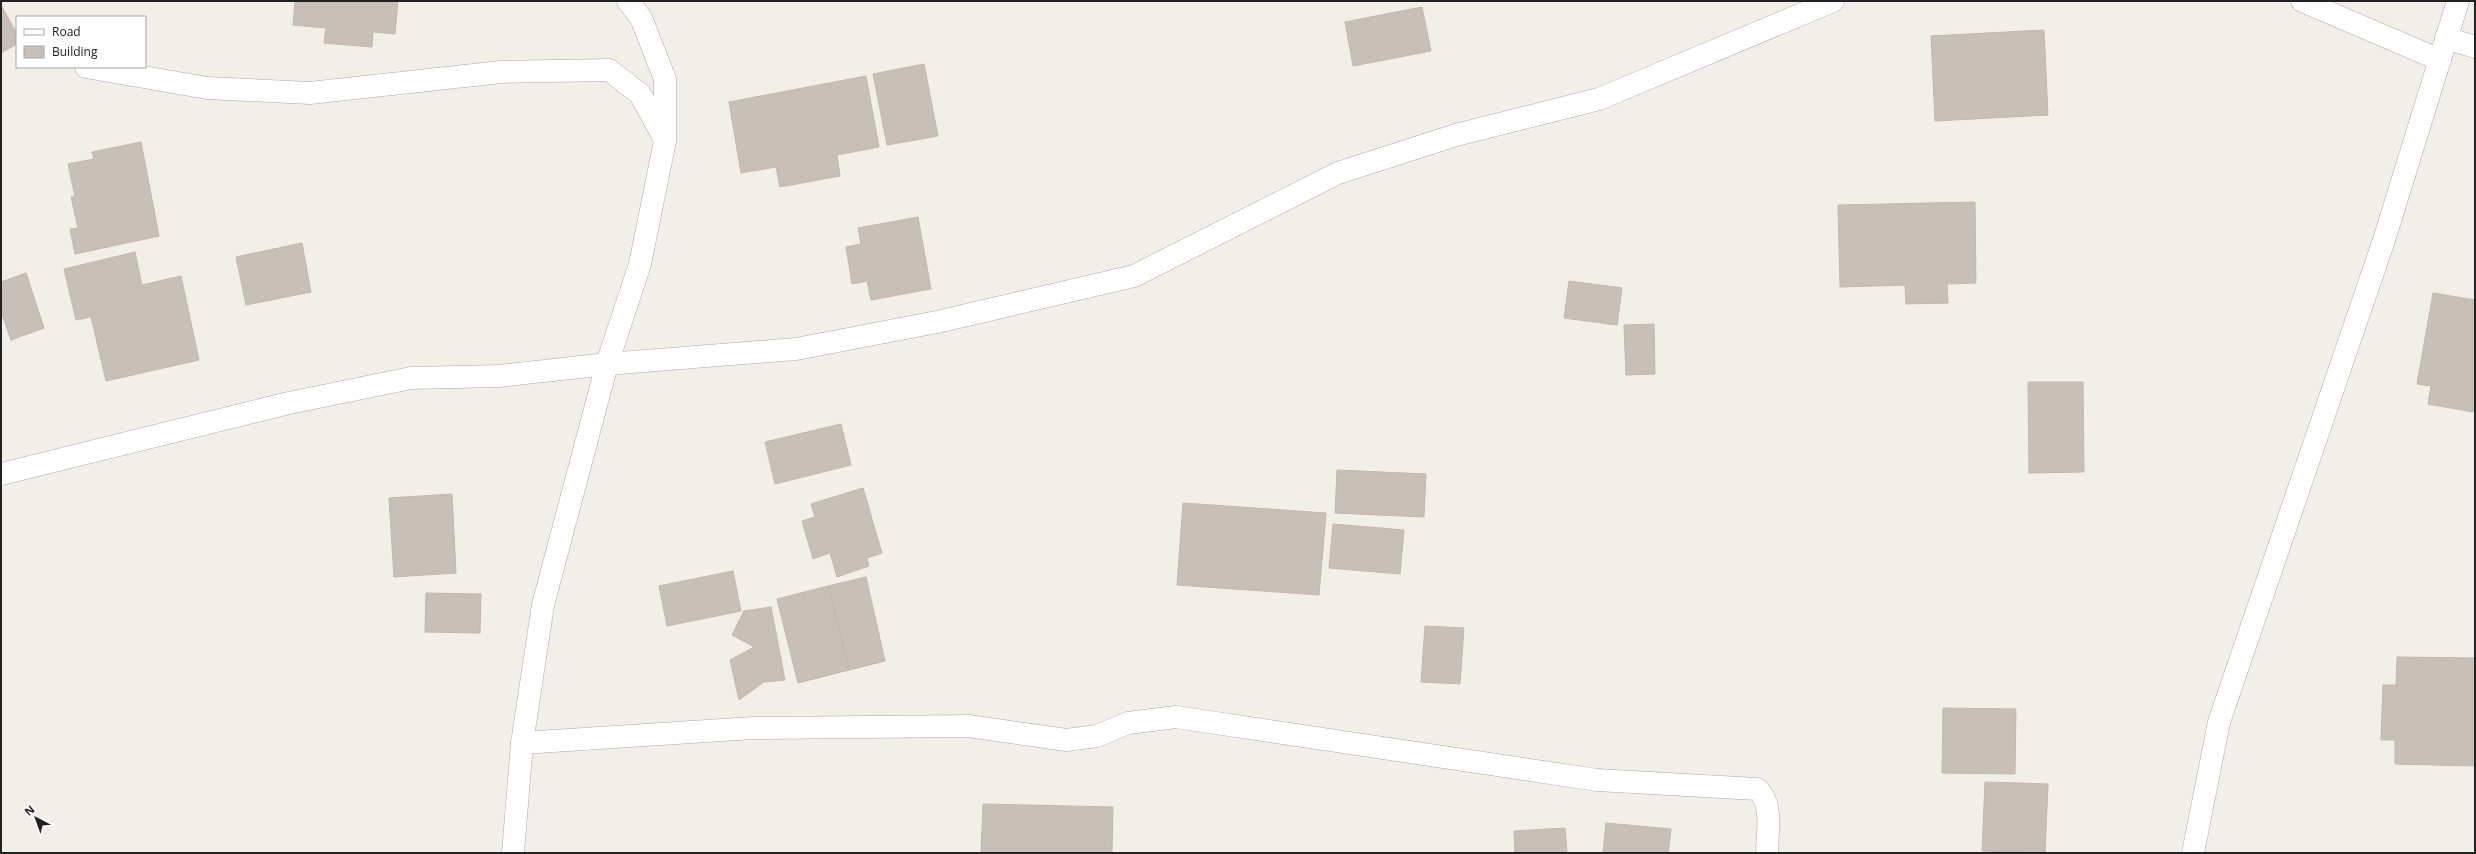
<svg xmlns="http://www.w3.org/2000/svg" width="2476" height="854" font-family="'Open Sans',sans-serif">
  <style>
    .building { fill: #c7bfb8; stroke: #c4b6ab }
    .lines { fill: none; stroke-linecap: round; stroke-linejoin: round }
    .minor-casing { stroke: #a9a9a9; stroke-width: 23 }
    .minor { stroke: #fff; stroke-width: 22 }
  </style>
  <rect width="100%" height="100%" fill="#f2efe9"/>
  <g class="building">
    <polygon points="295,1 398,1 395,34 373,32 372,47 324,43 326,28 293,25"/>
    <polygon points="1,5 17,34 17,44 1,53"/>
    <polygon points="1422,7 1431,51 1353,66 1345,22"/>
    <polygon points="2044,30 2048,115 1935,121 1931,36"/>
    <polygon points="924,64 938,136 887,145 873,74"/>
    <polygon points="866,76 879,147 837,155 840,176 780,187 776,167 741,173 729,102"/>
    <polygon points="141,142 159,236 75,254 70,229 78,228 71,197 75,197 68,164 94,159 92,152"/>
    <polygon points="1975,202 1976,283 1947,284 1948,303 1906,304 1905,285 1840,287 1838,205"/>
    <polygon points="918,217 931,289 871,300 867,281 852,284 846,247 861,244 858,228"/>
    <polygon points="302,243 311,292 246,305 236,257"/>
    <polygon points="135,252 142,285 181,276 199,360 106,381 91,317 76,320 64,269"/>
    <polygon points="26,273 44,328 11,340 1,311 1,282"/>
    <polygon points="1569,281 1622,288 1617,325 1564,318"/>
    <polygon points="2433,293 2475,300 2475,400 2473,412 2428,404 2431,386 2417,384"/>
    <polygon points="1654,324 1655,374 1626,375 1624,325"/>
    <polygon points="2028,382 2083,382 2084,472 2029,473"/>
    <polygon points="841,424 851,465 775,484 765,442"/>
    <polygon points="1337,470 1426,474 1424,517 1335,513"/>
    <polygon points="863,488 882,553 867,558 869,566 837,577 830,553 813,559 802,521 815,517 811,504"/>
    <polygon points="452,494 456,573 394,577 389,498"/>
    <polygon points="1183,503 1326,513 1319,595 1177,585"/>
    <polygon points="1333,524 1404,530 1400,574 1329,568"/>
    <polygon points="733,571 741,611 667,626 659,586"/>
    <polygon points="866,577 885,661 849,670 828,586"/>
    <polygon points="828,586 849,670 798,683 777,599"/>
    <polygon points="426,593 481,594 480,633 425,632"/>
    <polygon points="771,607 785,680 764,682 739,700 730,660 754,647 732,635 744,611"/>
    <polygon points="1425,626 1464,628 1460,684 1421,682"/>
    <polygon points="2397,657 2475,658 2475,766 2395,764 2395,740 2381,740 2383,685 2396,685"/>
    <polygon points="1943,708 2016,709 2015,774 1942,773"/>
    <polygon points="1985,782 2048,784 2045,853 1982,851"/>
    <polygon points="983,804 1113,807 1112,853 981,853"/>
    <polygon points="1606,823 1671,829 1668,853 1603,853"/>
    <polygon points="1565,828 1567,853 1515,853 1514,831"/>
  </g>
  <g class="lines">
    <g class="minor-casing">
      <g id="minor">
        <polyline points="2302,1 2440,60"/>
        <polyline points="2446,38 2475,47"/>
        <polyline points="86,67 207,88 310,93 501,72 609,70 640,94 664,138"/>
        <polyline points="1,474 289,403 411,378 499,376 607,364 796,349 937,322 1134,276 1338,173 1456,135 1599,99 1833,1"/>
        <path d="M522 743 753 728 968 726 1066 740 1097 736 1128 723 1176 717 1597 780 1757 789C1774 804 1767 832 1767 853"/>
        <polyline points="513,853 522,743 543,605 607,364 640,264 665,141 665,79 641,18 628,1"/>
        <polyline points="2193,853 2219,722 2384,240 2458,1"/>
      </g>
    </g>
    <use href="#minor" class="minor"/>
  </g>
  <rect width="2476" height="854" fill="none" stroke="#222222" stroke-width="4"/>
  <rect x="16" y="16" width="130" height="52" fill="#ffffff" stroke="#a7a7a7"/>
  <rect x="24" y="29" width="20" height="6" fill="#ffffff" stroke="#a7a7a7"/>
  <text x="52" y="36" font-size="12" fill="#222222">Road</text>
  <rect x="24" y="46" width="20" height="12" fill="#c7bfb8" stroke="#a7a7a7"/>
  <text x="52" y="56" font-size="12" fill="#222222">Building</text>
  <g transform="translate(36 818) rotate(319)" stroke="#ffffff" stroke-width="3" paint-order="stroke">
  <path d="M0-3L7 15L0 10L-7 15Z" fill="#222222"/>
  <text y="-6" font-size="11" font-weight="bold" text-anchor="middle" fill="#222222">N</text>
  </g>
</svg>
